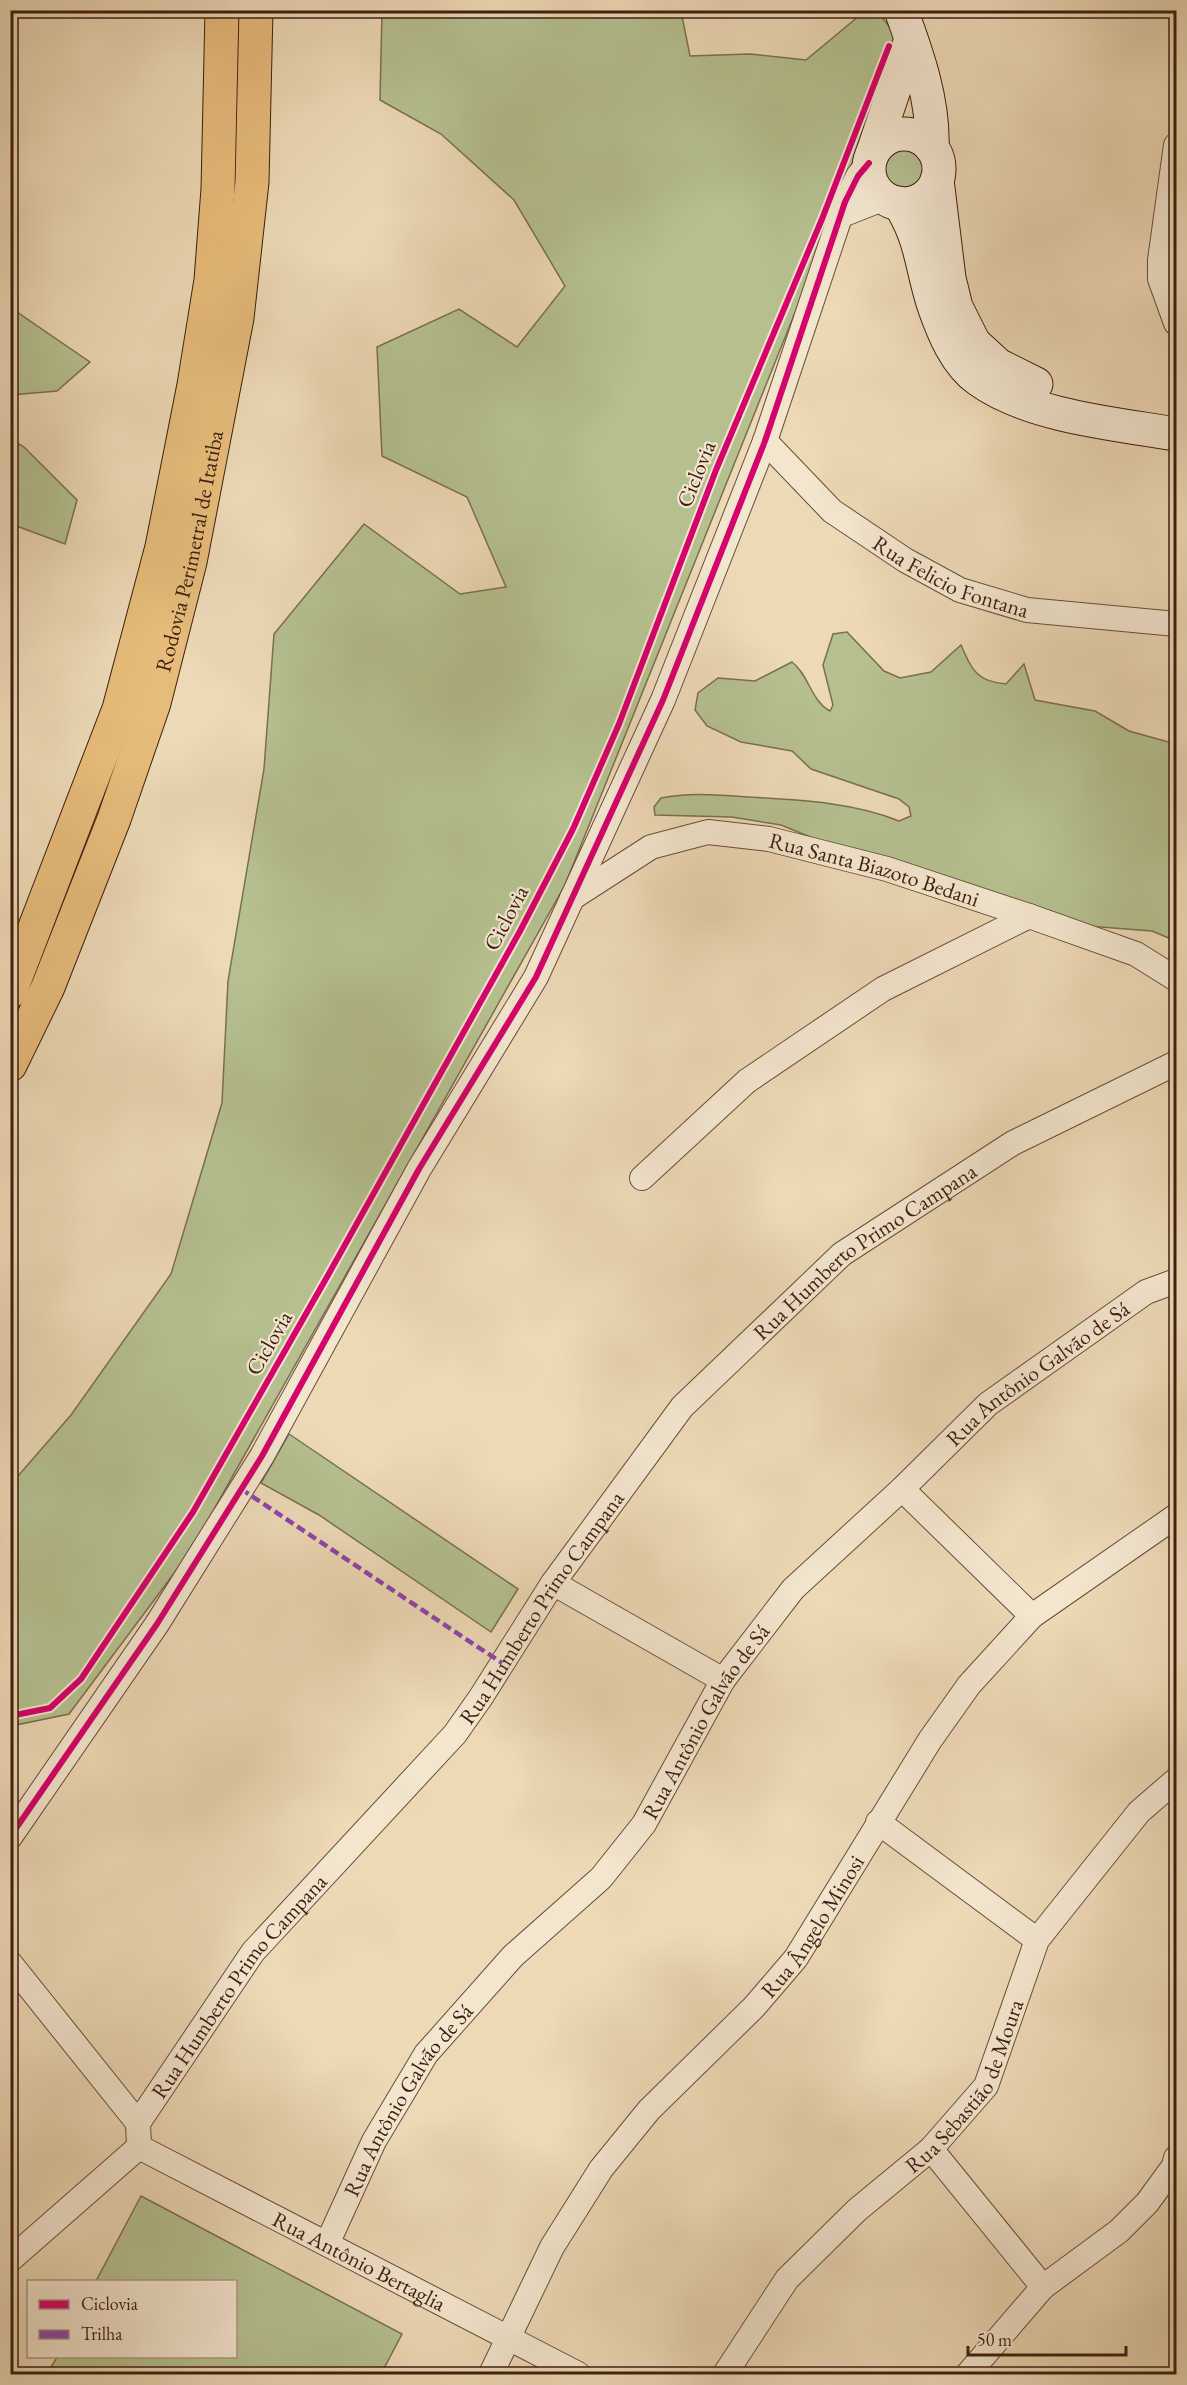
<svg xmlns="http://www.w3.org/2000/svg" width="1187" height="2385" font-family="'EB Garamond',serif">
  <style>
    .green { fill: #b6c08f; stroke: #7a6f4f; stroke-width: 1.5 }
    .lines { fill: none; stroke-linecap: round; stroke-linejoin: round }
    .street-casing { stroke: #6a4d38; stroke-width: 26 }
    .secondary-casing { stroke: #3e1e0f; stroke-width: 35 }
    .highway-casing { stroke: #3e1e0f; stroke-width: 35 }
    .street { stroke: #f3e6cf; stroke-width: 24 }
    .secondary { stroke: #f3e6cf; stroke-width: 33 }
    .highway { stroke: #e6bc7a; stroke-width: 33 }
    .quiet { stroke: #8e44ad; stroke-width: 4.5; stroke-dasharray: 9 4.5; stroke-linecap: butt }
    .cycleway-casing { stroke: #f3e6cf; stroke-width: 10 }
    .cycleway { stroke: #d6006c; stroke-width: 6 }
    .labels { text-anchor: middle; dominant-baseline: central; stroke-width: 4.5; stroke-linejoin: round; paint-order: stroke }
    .street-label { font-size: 22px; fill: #3e1e0f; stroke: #f3e6cf }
  </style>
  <rect width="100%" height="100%" fill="#ecd9b5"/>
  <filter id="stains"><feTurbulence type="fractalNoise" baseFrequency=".00333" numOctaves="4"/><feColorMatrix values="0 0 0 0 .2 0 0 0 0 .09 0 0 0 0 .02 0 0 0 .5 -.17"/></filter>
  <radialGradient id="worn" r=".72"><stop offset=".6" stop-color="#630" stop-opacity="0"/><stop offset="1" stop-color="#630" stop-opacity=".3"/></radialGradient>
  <g class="green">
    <polygon points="382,11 681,11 690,56 750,54 806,60 865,11 877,11 903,44 565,885 190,1552 69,1714 11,1726 11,1484 71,1415 171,1274 222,1103 228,981 264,769 274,634 364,524 460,594 506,587 467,497 382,456 377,347 459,309 517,347 565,286 514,200 441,134 380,100"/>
    <path d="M906 148 922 153 930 167 923 190 909 197 888 188C877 169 885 152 906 148Z"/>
    <polygon points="10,309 11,308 90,362 57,391 11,395"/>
    <polygon points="11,439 24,447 77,500 65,544 11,524"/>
    <path d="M847 632 884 671 900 678 931 672 961 645C972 670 977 682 1006 684L1024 664 1035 700 1095 711 1129 731 1176 744V856L1172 866 1176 873V941L1152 931 1062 924 955 896 781 825 732 817 655 815 654 807 661 798C690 792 718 795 748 797 798 800 853 802 899 821L911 816 909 807 899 799 811 769 792 751 741 742 707 726 695 710 698 693 718 678 755 681 792 662C809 675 811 701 830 711L833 705 823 665 833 634Z"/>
    <polygon points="289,1434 518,1589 491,1632 319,1515 261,1483"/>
    <polygon points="141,2196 402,2334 381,2374 47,2374 57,2357 236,2356 236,2282 96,2281"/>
  </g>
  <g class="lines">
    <g class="street-casing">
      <g id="street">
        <polyline points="1176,145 1160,260 1160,279 1176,323"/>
        <polyline points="842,215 885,198"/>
        <path id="s1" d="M765 441 832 511 905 560 960 590 1027 610 1176 624"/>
        <path id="s2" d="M572 898 651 847 708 832 769 839 887 869 1029 916 1136 954 1176 979"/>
        <polyline points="642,1178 747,1081 883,989 1029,916"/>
        <polyline points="902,1489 1032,1616"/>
        <polyline points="553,1583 723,1680"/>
        <polyline points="878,1822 1037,1940"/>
        <polyline points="10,1837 157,1624 262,1456 419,1169 536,977 663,700 765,441 845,202 858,176 869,163"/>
        <polyline points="10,1963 138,2123"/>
        <path id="s3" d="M139 2147 578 2374"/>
        <polyline points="931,2149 1043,2287"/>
        <path id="s4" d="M327 2244 374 2141 426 2054 513 1956 601 1878 644 1824 723 1680 793 1589 902 1489 988 1404 1146 1292 1176 1281"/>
        <path id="s5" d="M10 2260 139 2147 138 2123 253 1952 455 1734 481 1697 553 1583 682 1407 842 1254 1013 1143 1176 1063"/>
        <path id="s6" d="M491 2374 552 2247 601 2169 649 2110 754 2007 796 1958 930 1740 969 1685 1032 1616 1176 1516"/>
        <path id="s7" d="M725 2374 787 2279 857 2210 931 2149 986 2086 1037 1940 1139 1812 1176 1780"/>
        <polyline points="968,2374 1043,2287 1119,2231 1147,2203 1174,2166 1176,2158"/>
      </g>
    </g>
    <g class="secondary-casing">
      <g id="secondary">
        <path d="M901 10C917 54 934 101 932 148"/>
        <circle cx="904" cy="169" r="35"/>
        <polyline points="873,152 911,39"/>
        <polyline points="937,180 949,278 956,307 974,343 998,365 1036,384"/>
        <path d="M899 203C923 241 921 267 934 306 943 332 956 364 979 380 1029 416 1116 424 1176 434"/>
      </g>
    </g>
    <g class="highway-casing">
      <g id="highway">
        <polyline points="10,992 119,709 162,547 194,385 211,280 218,189 222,10"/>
        <path id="s8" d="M10 1065 48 987 114 819 154 703 190 562 237 318 252 182 256 10"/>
      </g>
    </g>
    <use href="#street" class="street"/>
    <use href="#secondary" class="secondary"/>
    <use href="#highway" class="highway"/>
    <polyline class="quiet" points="241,1489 502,1663"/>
    <g class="cycleway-casing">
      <g id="cycleway">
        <polyline points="10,1716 50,1708 81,1679 193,1512 327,1277 519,933 573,829 619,724 716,470 822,219 889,46"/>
        <polyline points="10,1837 157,1624 262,1456 419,1169 536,977 663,700 765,441 845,202 858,176 869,163"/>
      </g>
    </g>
    <use href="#cycleway" class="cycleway"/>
  </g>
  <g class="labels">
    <g class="street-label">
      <text transform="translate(696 474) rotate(-68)">Ciclovia</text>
      <text stroke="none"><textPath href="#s8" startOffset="546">Rodovia Perimetral de Itatiba</textPath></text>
      <text stroke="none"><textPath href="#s1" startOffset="234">Rua Felicio Fontana</textPath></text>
      <text stroke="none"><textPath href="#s2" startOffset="324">Rua Santa Biazoto Bedani</textPath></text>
      <text transform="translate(506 918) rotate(-62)">Ciclovia</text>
      <text stroke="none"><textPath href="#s5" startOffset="1338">Rua Humberto Primo Campana</textPath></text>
      <text transform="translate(269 1343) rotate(-60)">Ciclovia</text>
      <text stroke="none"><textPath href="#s4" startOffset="1138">Rua Antônio Galvão de Sá</textPath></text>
      <text stroke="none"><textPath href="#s5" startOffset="852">Rua Humberto Primo Campana</textPath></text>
      <text stroke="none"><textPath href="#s4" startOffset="652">Rua Antônio Galvão de Sá</textPath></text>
      <text stroke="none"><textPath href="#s6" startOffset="556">Rua Ângelo Minosi</textPath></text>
      <text stroke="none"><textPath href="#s5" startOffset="366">Rua Humberto Primo Campana</textPath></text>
      <text stroke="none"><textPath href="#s7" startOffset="380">Rua Sebastião de Moura</textPath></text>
      <text stroke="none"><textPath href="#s4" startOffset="166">Rua Antônio Galvão de Sá</textPath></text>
      <text stroke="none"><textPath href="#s3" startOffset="248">Rua Antônio Bertaglia</textPath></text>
    </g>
  </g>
  <rect width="1187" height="2385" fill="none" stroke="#ecd9b5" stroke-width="36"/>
  <rect x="12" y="12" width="1163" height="2361" fill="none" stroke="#3e1e0f" stroke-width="3"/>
  <rect x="18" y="18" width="1151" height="2349" fill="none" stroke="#3e1e0f" stroke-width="1.5"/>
  <rect x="27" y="2280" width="210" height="78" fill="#f3e6cf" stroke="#ab9682" stroke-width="1.5"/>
  <rect x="39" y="2300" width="30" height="9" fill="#d6006c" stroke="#ab9682" stroke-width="1.5"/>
  <text x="81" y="2310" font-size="18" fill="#3e1e0f">Ciclovia</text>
  <rect x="39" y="2330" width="30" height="9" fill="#8e44ad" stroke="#ab9682" stroke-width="1.5"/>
  <text x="81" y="2340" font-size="18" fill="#3e1e0f">Trilha</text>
  <path d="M968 2346v9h158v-9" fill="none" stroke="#3e1e0f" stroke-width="3"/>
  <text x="977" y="2346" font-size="18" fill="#3e1e0f" stroke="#f3e6cf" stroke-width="4.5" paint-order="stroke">50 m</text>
  <rect width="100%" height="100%" filter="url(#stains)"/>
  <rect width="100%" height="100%" fill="url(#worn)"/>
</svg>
